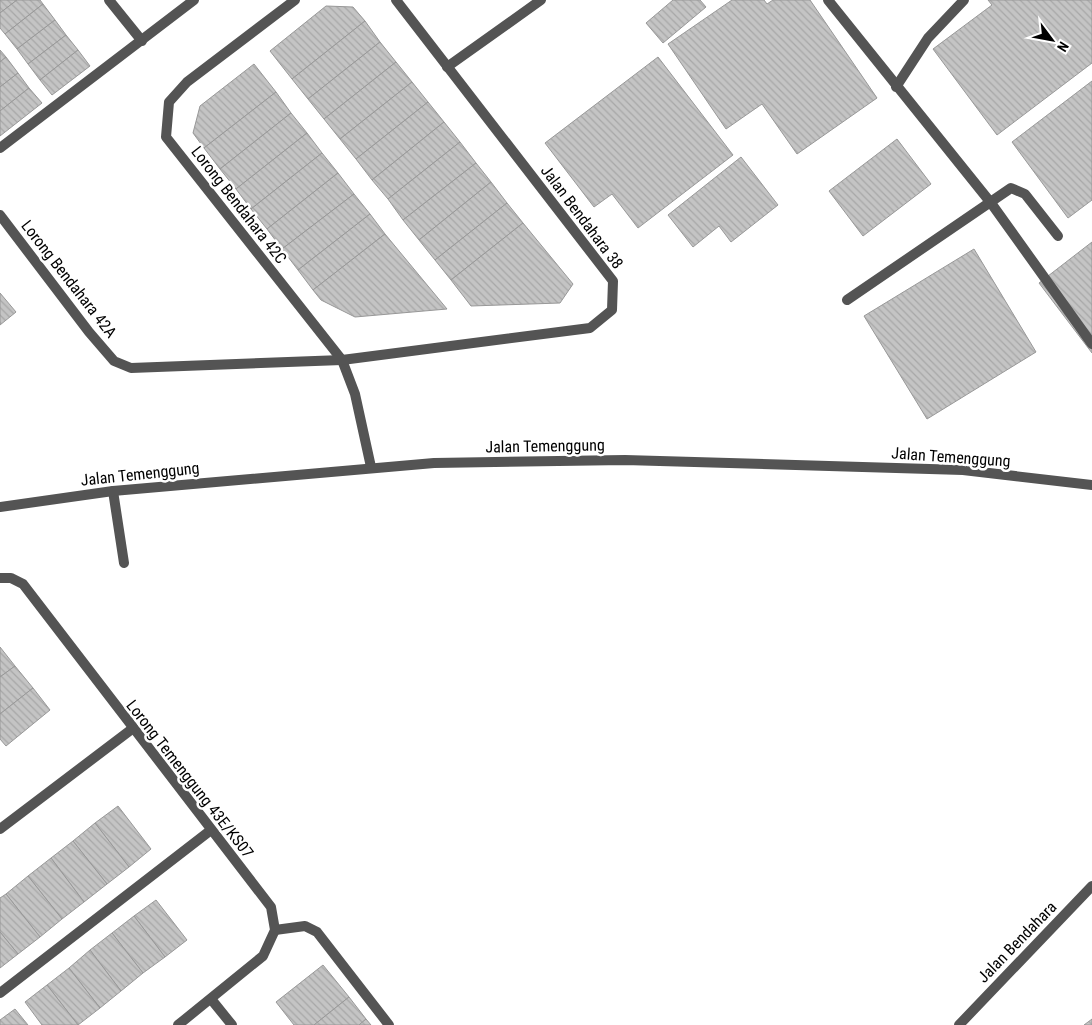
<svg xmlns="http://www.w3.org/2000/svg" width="1092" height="1025" font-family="'Roboto Condensed',sans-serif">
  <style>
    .building { fill: url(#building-back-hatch); stroke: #989898 }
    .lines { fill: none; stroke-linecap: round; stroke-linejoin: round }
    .lane { stroke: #545454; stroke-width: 10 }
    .street { stroke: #545454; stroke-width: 10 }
    .labels { text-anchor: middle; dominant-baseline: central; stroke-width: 5; stroke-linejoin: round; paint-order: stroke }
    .street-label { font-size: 16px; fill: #000; stroke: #fff }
  </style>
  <defs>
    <pattern id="building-back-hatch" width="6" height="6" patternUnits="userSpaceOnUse" patternTransform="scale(1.25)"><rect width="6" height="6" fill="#c4c4c4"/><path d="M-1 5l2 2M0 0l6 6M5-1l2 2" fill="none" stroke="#a7a7a7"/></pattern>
  </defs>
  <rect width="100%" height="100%" fill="#fff"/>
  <g class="building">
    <polygon points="0,0 17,0 0,13"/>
    <polygon points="17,0 40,0 43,4 5,34 0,28 0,13"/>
    <polygon points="673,0 700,0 706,7 663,43 646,23"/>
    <polygon points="732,0 764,0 767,4 773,0 810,0 877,98 797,154 762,104 726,129 668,44"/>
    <polygon points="988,0 1092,0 1092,63 997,135 933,49 992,5"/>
    <polygon points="43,4 55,20 17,49 5,34"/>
    <polygon points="326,6 353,7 365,21 292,79 270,51"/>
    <polygon points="55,20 66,35 28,64 17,49"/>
    <polygon points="365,21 380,42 308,99 292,79"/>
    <polygon points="66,35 78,50 40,80 28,64"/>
    <polygon points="380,42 396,62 324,119 308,99"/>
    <polygon points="0,50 6,57 0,62"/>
    <polygon points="78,50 90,66 52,95 40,80"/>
    <polygon points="6,57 18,73 0,87 0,62"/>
    <polygon points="658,57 733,155 638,228 612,194 594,207 545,143"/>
    <polygon points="396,62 412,82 340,139 324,119"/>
    <polygon points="254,64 276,92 204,148 193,133 200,106"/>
    <polygon points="18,73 29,88 0,111 0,87"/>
    <polygon points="1092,81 1092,200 1068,218 1012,142"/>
    <polygon points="412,82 428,102 356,159 340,139"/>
    <polygon points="29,88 42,103 0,136 0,111"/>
    <polygon points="276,92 291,113 220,169 204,148"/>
    <polygon points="428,102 444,122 372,180 356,159"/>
    <polygon points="291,113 307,133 236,189 220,169"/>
    <polygon points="444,122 460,142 388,199 372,180"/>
    <polygon points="307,133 322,153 251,209 236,189"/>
    <polygon points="897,139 931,184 863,236 829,191"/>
    <polygon points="460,142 476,163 403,220 388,199"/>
    <polygon points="322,153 338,173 267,229 251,209"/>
    <polygon points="741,157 778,205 731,242 719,226 693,247 668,215"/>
    <polygon points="476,163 491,182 419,240 403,220"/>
    <polygon points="338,173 354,194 282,249 267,229"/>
    <polygon points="491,182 507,203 435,260 419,240"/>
    <polygon points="354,194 370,214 298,270 282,249"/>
    <polygon points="507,203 523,223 451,280 435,260"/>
    <polygon points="370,214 385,234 313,290 298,270"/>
    <polygon points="523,223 573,284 560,303 471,306 451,280"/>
    <polygon points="385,234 447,309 355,317 321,300 313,290"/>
    <polygon points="1092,242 1092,353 1039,283"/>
    <polygon points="974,249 1036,352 927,419 864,316"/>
    <polygon points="0,293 16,312 0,325"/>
    <polygon points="0,647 15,666 0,677"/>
    <polygon points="15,666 33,688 0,714 0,677"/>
    <polygon points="33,688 50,710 6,746 0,739 0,714"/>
    <polygon points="118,806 151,849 129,867 95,823"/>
    <polygon points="95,823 129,867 107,884 73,841"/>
    <polygon points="73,841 107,884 84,902 51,858"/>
    <polygon points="51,858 84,902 62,919 28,876"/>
    <polygon points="28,876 62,919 40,937 6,894"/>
    <polygon points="6,894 40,937 18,954 0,932 0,898"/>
    <polygon points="156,900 187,940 165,957 134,916"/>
    <polygon points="134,916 165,957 143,973 112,933"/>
    <polygon points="0,932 18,954 0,968"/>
    <polygon points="112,933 143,973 121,991 90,950"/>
    <polygon points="90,950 121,991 100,1008 69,968"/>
    <polygon points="323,965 349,997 314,1025 294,1025 276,1002"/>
    <polygon points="69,968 100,1008 78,1025 47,985"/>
    <polygon points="47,985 78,1025 42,1025 25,1002"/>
    <polygon points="349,997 366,1019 359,1025 314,1025"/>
    <polygon points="15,1009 28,1025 0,1025 0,1020"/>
    <polygon points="366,1019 371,1025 359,1025"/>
    <polygon points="1092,1019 1092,1025 1084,1025"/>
  </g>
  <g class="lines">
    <g class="lane">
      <polyline points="295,0 187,82 169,102 166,137 342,360 355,394 371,467"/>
      <polyline points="828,0 991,203 1092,344"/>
      <polyline points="447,67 541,0"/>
      <polyline points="896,87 928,38 964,0"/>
      <polyline points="847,300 1011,188 1025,194 1058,236"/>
      <polyline points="113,491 124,563"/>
      <polyline points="275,930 305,926 317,932 389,1025"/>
      <polyline points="0,993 211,830"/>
    </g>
    <g class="street">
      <polyline points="109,0 142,41"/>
      <polyline points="0,148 194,0"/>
      <polyline points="0,215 89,332 114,361 131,368 342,360 590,328 612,310 613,281 396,0"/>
      <polyline points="0,507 113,491 434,463 625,460 963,470 1092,485"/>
      <polyline points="0,578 11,578 23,584 271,907 275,930 263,956 178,1025"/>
      <polyline points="0,829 132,729"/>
      <polyline points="211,999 232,1025"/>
      <polyline points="959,1025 1092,886"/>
    </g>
  </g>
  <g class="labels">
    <g class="street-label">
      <text transform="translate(239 205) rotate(52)">Lorong Bendahara 42C</text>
      <text transform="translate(582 217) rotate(53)">Jalan Bendahara 38</text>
      <text transform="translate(69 279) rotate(52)">Lorong Bendahara 42A</text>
      <text transform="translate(545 446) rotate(-1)">Jalan Temenggung</text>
      <text transform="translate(951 457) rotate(4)">Jalan Temenggung</text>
      <text transform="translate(140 474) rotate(-6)">Jalan Temenggung</text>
      <text transform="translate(190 779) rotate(52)">Lorong Temenggung 43E/KS07</text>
      <text transform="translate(1017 942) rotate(-46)">Jalan Bendahara</text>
    </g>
  </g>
  <g transform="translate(1052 40) rotate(122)" stroke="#ffffff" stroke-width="4" paint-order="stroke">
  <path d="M0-4L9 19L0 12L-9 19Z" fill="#000000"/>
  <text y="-8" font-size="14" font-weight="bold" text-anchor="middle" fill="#000000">N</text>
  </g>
</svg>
